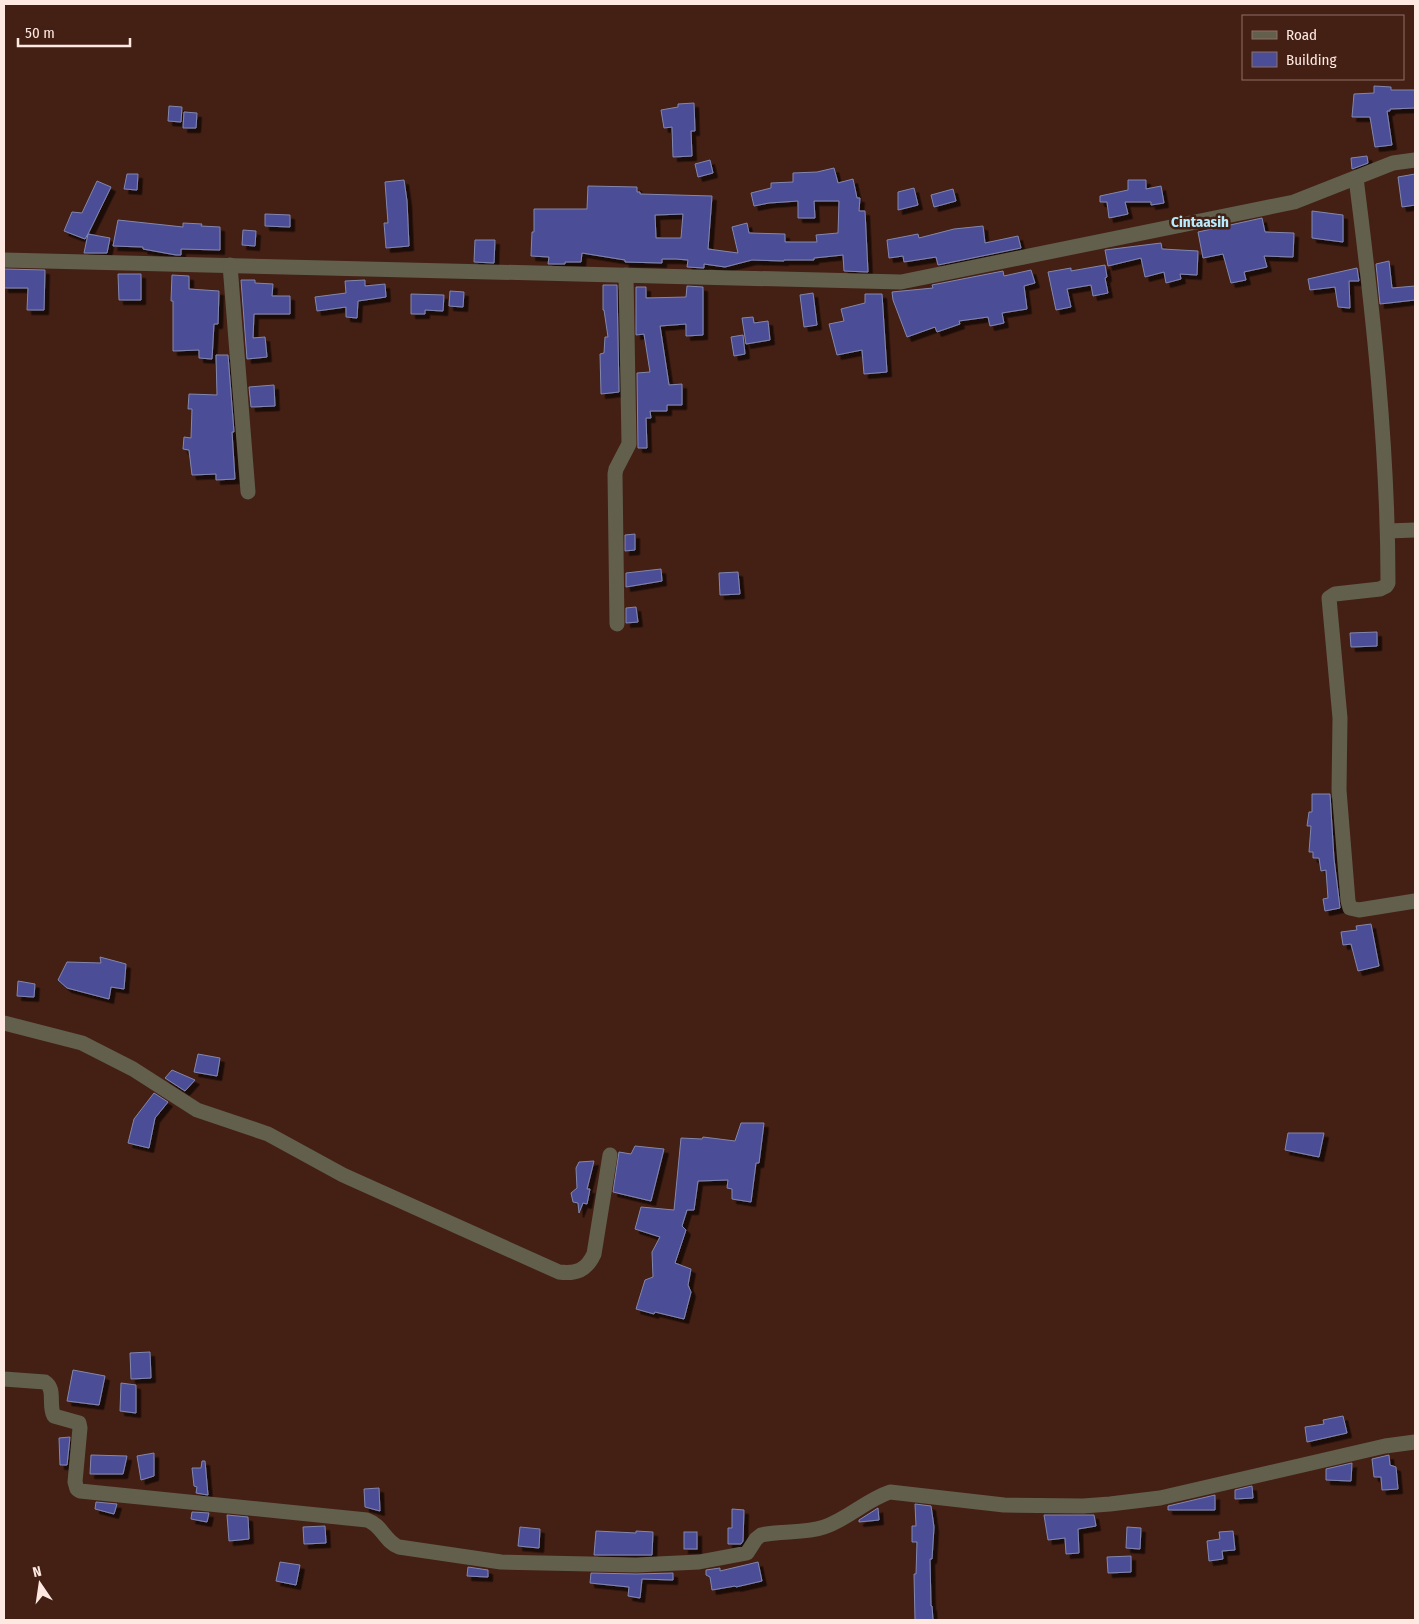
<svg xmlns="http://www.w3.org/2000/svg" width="1419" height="1624" font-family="'Fira Sans Condensed',sans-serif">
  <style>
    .building { fill: #4b4d96; stroke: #8287af; fill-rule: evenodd; filter: url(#shadow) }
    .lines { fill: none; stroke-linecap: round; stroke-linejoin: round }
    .street { stroke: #625f4d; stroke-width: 15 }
    .labels { text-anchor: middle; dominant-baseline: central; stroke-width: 5; stroke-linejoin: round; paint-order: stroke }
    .quarter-label { font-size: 15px; font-weight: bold; fill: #b6ecfd; stroke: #441f13 }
  </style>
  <defs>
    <filter id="shadow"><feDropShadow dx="4.5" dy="4.5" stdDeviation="0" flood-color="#0009"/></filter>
  </defs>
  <rect width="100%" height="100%" fill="#441f13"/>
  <g class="building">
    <polygon points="1374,86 1391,87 1391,90 1415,90 1415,108 1390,109 1390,111 1387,111 1392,145 1375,147 1370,117 1352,117 1354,94 1374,93"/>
    <polygon points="694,103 695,131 691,131 692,156 673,157 672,127 664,128 661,110 678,107 678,104"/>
    <polygon points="169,106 182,107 181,122 168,121"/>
    <polygon points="184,112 197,113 196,128 183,128"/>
    <polygon points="1367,156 1368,163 1352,169 1351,158"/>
    <polygon points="710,160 713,173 698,177 695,164"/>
    <path d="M834 168 838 183 853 179 857 198H860L859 211H865L868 272 844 271 843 255 814 258V260H784V261L752 260 725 267 704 264V268L687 267 688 260 676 259H662V263L625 262V260L582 253 581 262H565V264H548L549 257 531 256 532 232H534V209H587L588 186 637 187V192H640V194L712 196 708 249 738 253 732 227 747 223 749 233 785 234V242H817L816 235 838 233 839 201H814L815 218H798V201L769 203 754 206 751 193 771 188V183L793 182V173L817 172ZM683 214 681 238H656L655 215Z"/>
    <polygon points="127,174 138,174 137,190 124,189"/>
    <polygon points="1415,174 1415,205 1402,207 1398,177"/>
    <polygon points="404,180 407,201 409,246 386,248 384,223 388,223 385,182"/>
    <polygon points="1128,180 1146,180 1146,189 1161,186 1164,203 1151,205 1151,202 1125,202 1128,214 1109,218 1107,202 1100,202 1100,196 1128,190"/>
    <polygon points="97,181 111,187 88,234 110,238 107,253 84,253 88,234 85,239 64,231 72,212 82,213"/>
    <polygon points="914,188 918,205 898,210 898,192"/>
    <polygon points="953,189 956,201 934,207 931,195"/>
    <polygon points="1312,211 1343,215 1343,242 1312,238"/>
    <polygon points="265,214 290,215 290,227 265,226"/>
    <polygon points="1262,218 1265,232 1294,233 1293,257 1264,256 1267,267 1244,272 1246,280 1231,283 1223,254 1203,258 1198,232"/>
    <polygon points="118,220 183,227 183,223 202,224 201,226 220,227 220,250 181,249 181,255 176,255 143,249 143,247 113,246"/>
    <polygon points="983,226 985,243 1018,236 1021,248 938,265 936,257 904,262 903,256 889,258 887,240 918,234 919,238 954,229"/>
    <polygon points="243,230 256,231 255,246 242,245"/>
    <polygon points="475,240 495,240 494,263 474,262"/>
    <polygon points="1161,243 1162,249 1198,251 1197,275 1180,274 1181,279 1166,283 1164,272 1145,277 1141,258 1108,266 1105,250"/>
    <polygon points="1389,261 1392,288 1415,286 1415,300 1380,304 1376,264"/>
    <polygon points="1105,265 1107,277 1105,278 1108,293 1093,296 1091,285 1067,289 1071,307 1056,310 1048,272 1071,268 1071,271"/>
    <polygon points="1357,268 1359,281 1349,281 1350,308 1338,307 1335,287 1310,290 1308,279"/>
    <polygon points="4,269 45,270 44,310 27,310 28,288 4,288"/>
    <polygon points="1031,270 1035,283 1024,286 1027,309 1002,313 1004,323 990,326 988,317 959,321 960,324 937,332 935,327 907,337 893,300 892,292 933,288 932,285 1003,271 1004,276"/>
    <polygon points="118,274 141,274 141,300 119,300"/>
    <polygon points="172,275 189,276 189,289 219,291 218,324 214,324 212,359 199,358 199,350 173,351 173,301 171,301"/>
    <polygon points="241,280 255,280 255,283 273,284 272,296 290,296 290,314 254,314 253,338 265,337 267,357 247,359"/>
    <polygon points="365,280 365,286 385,284 386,297 358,301 357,318 346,317 346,307 317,311 315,297 346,293 345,281"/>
    <polygon points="603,285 617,285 619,392 601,394 600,354 604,353 605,337 608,337 604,310 603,310"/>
    <polygon points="687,286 703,287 703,335 686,336 686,324 660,326 669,385 682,384 682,405 667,405 667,411 650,411 651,418 646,418 647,448 638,448 637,373 650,372 644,334 636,335 636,287 646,287 646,298 686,297"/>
    <polygon points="450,291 464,292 463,307 449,306"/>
    <polygon points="813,293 817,325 804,327 800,295"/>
    <polygon points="411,294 444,295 443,311 425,310 425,314 411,314"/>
    <polygon points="865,294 882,294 887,372 864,374 862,350 837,355 829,324 844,321 841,309 865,303"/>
    <polygon points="753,317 754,323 768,321 770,340 746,344 742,318"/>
    <polygon points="743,335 745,354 734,356 731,337"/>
    <polygon points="216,355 228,355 234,432 232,432 235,479 216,480 216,474 192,475 189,450 183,449 184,437 191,438 192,409 188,409 189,394 217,395"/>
    <polygon points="274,385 275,406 251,407 249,387"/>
    <polygon points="635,534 635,550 625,551 625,535"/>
    <polygon points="661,569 662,581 626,587 626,573"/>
    <polygon points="738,572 740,594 720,595 719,573"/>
    <polygon points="636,607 638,622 626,623 626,608"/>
    <polygon points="1377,632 1377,646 1351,647 1350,633"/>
    <polygon points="1312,794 1330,794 1334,859 1340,908 1325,911 1323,899 1328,898 1326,870 1321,871 1319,858 1313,858 1313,852 1309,852 1311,826 1307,826 1309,812 1312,812"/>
    <polygon points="1371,924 1379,966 1358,971 1351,944 1343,945 1341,932 1357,930 1356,926"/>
    <polygon points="100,957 126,964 124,989 111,987 109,999 67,988 58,980 67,962 101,963"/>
    <polygon points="18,981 35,984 34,997 17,996"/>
    <polygon points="198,1054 220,1058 217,1076 194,1072"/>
    <polygon points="172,1070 195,1080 185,1091 165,1078"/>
    <polygon points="154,1093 168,1102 155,1118 149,1148 128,1143 134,1119"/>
    <polygon points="741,1123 764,1123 759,1163 756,1163 751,1202 732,1199 732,1189 727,1188 728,1180 698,1181 694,1210 687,1210 682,1226 686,1230 675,1263 691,1269 688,1285 691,1292 684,1319 655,1312 654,1314 636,1309 645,1280 653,1277 652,1252 660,1237 635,1229 641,1207 674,1210 681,1138 702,1139 703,1137 735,1141"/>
    <polygon points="1288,1133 1324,1133 1319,1157 1285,1150"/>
    <polygon points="635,1146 664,1149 651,1201 613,1192 619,1152 631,1154"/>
    <polygon points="594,1161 587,1189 590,1189 587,1204 583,1203 579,1213 578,1203 573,1202 571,1193 577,1188 576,1168 579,1162"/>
    <polygon points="150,1352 151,1378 131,1379 130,1353"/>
    <polygon points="73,1370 105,1376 99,1405 67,1401"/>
    <polygon points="121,1383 136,1385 136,1413 120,1411"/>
    <polygon points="1343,1416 1347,1433 1307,1442 1305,1427 1324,1424 1323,1420"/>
    <polygon points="70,1437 67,1465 60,1465 59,1438"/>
    <polygon points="154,1453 154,1476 141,1480 137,1456"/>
    <polygon points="91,1455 127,1456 123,1474 90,1474"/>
    <polygon points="1389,1455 1390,1465 1396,1467 1398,1489 1382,1490 1381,1477 1374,1477 1372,1459"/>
    <polygon points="202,1461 205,1461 208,1495 196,1493 197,1487 194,1486 192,1468 201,1468"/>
    <polygon points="1352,1463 1351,1481 1326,1480 1326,1469"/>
    <polygon points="1252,1486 1253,1498 1235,1499 1235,1490"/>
    <polygon points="379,1488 380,1511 365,1507 364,1489"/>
    <polygon points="1215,1495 1215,1510 1168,1510 1168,1506"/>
    <polygon points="96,1502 117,1504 114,1514 95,1509"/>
    <polygon points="915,1504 931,1506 934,1527 932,1559 930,1559 931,1606 932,1606 933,1620 915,1620 914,1574 916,1574 917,1542 912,1542 912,1526 916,1526"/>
    <polygon points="878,1508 879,1520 859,1522 859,1520"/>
    <polygon points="732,1509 744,1510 743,1541 741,1544 728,1544 728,1528 732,1528"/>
    <polygon points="192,1512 209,1513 207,1522 191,1519"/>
    <polygon points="227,1515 248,1517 249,1539 229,1541"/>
    <polygon points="1044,1515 1094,1515 1096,1526 1078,1529 1079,1553 1066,1554 1065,1538 1048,1540"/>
    <polygon points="325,1526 326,1543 304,1544 303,1527"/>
    <polygon points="520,1527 540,1529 539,1548 518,1546"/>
    <polygon points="1127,1527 1141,1528 1140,1549 1126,1548"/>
    <polygon points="596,1531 636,1533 636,1531 653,1532 652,1555 594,1555"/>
    <polygon points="1233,1531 1235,1550 1222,1551 1223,1559 1209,1561 1207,1541 1220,1539 1219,1532"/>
    <rect x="684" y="1532" width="13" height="17"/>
    <polygon points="1131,1556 1131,1572 1108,1573 1107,1557"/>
    <polygon points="280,1562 300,1565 296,1585 276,1581"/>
    <polygon points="758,1562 762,1581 736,1587 735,1586 712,1590 710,1577 706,1575 706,1570 720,1568 720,1571"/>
    <polygon points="468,1567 488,1570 488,1577 467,1576"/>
    <polygon points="591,1573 636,1574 673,1573 673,1580 642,1579 640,1598 628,1596 629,1587 590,1583"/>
  </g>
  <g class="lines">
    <g class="street">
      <path d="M1356 178C1373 312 1388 447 1388 583L1386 586 1380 589 1335 594 1329 598 1340 718 1339 790 1348 901 1350 908 1359 910 1415 901"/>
      <polyline points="4,260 901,282 1294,202 1393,163 1415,160"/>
      <polyline points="230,265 248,492"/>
      <polyline points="1388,531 1415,530"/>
      <polyline points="617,624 615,474 616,469 629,444 626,275"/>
      <path d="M4 1023 82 1043 133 1069 197 1110 268 1134 343 1175 559 1272C576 1274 586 1271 594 1254L610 1155"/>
      <path d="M4 1379 45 1382C56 1389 48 1405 54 1416L79 1423 80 1428 75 1482 77 1489 80 1491 367 1520C382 1525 385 1542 399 1547L501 1562 636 1565 699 1562 747 1553 756 1539 761 1535C782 1530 804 1534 824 1527 848 1519 866 1500 890 1492L1004 1505 1083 1506 1110 1504 1160 1498 1385 1446 1415 1442"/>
    </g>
  </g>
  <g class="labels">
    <g class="quarter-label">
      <text x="1200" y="222">Cintaasih</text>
    </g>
  </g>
  <rect width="1419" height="1624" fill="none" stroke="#fde9e2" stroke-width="10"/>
  <rect x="1242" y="15" width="162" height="65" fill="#441f13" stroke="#8e7066"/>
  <rect x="1252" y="31" width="25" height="8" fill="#625f4d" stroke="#8e7066"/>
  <text x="1286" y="40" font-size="15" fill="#fde9e2">Road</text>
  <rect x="1252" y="52" width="25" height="15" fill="#4b4d96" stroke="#8e7066"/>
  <text x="1286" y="65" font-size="15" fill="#fde9e2">Building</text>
  <g transform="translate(40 1584) rotate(347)" stroke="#441f13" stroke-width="4" paint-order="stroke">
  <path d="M0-4L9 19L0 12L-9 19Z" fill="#fde9e2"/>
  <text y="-8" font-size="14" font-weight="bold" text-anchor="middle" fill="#fde9e2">N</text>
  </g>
  <path d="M18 38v8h112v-8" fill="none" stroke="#fde9e2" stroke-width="2.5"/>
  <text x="25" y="38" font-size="15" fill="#fde9e2" stroke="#441f13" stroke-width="4" paint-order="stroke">50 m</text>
</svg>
